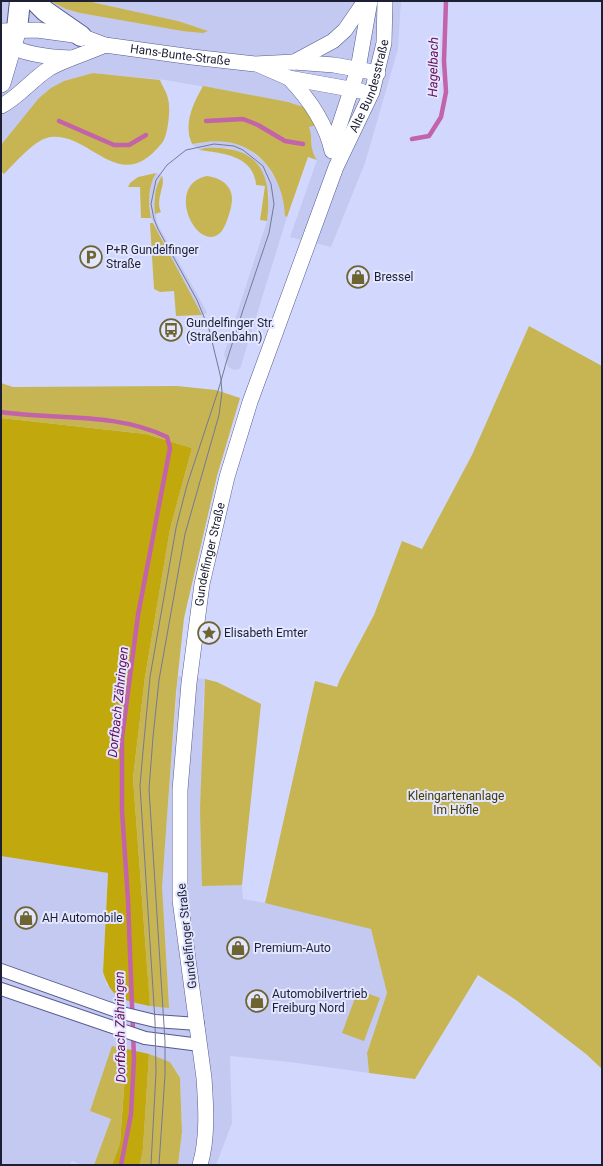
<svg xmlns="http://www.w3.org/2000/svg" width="603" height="1166" font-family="Roboto,sans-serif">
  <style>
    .built { fill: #c3c9f1 }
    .green { fill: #c7b453 }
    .forest { fill: #c1a80d }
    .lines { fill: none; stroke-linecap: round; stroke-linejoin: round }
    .stream { stroke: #c363a9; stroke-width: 4.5 }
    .minor-casing { stroke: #555b90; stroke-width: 14 }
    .tertiary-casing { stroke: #555b90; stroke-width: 16 }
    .primary-casing { stroke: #555b90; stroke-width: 20 }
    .trunk-casing { stroke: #555b90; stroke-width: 22 }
    .minor { stroke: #fff; stroke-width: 12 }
    .tertiary { stroke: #fff; stroke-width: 15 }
    .primary { stroke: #fff; stroke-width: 19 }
    .trunk { stroke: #fff; stroke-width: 20 }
    .tram { stroke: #757997; stroke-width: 1 }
    .labels { text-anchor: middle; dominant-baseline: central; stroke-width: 4; stroke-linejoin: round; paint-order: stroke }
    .street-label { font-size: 12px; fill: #1d1f35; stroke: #e2e6ff }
    .poi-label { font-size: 12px; fill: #1d1f35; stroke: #e2e6ff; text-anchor: start }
    .park-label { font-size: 12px; fill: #453b01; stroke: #e2e6ff }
    .water-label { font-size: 13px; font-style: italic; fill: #670c55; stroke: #e2e6ff }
  </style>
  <rect width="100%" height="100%" fill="#d2d8fd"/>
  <g class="built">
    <polygon points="1,1 50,1 66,9 80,13 182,31 207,31 178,21 87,1 401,1 398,49 365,163 331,247 290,237 317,160 311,150 312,141 309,126 317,125 246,94 165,80 93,73 64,81 46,92 1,145"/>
    <polygon points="215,141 226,141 246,147 265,163 280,186 285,206 285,216 287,217 240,369 234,370 228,367 224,354 267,221 269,194 261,170 247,156 231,148 213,148 199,150 192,144"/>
    <polygon points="156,173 160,174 162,176 158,181 154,197 157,223 207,312 206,314 202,315 151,218 149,197 151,184"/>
    <polygon points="211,390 222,392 179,601 162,883 178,676 205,679 203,705 202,885 242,885 243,899 283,906 371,928 387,993 367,1053 369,1073 290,1062 230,1056 232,1123 216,1165 178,1165 182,1132 180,1078 170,1062 140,1165 143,1149 149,1054 99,1087 90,1111 111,1119 94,1165 82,1165 72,1161 70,1165 1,1165 1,856 108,873 103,972 107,986 148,978 158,599 170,529"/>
  </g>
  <g class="green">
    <polygon points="50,1 87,1 178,21 208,31 203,33 182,31 80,13 66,9"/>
    <path d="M93 73 160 80C162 86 167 92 168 99 171 108 168 136 162 143 119 197 92 133 51 137 36 138 15 163 4 174L1 171V145L39 98 51 88 64 81Z"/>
    <path d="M203 86 288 102 306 108 317 125 309 127C314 141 308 146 317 160L308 157 287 217 285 216C284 182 263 147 227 142 215 140 204 142 192 144 183 124 193 104 203 86Z"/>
    <path d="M205 148C259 145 273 173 267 221L260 220 265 186 256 185C254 155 221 153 199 150Z"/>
    <path d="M156 173C148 187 148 202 151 218H141L140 187H128L130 183 138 177Z"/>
    <path d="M162 176C166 186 155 199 161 212L155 214C154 201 154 187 162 176Z"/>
    <path d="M207 176C223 178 236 188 231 207 229 215 226 226 221 232 198 256 163 185 207 176Z"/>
    <polygon points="150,223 153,223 202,315 176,316 174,291 160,292 154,289"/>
    <polygon points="529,326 602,366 602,1069 586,1054 516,1000 478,975 415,1079 369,1073 367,1053 387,993 371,929 265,903 315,681 337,687 340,679 374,615 402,541 422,549 472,455"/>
    <polygon points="1,383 13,387 177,386 216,390 240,398 217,476 184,618 176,693 162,887 169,1008 150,1006 133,778 145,677 170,529 192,448 146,434 1,418"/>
    <polygon points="205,679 217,682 261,704 242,885 202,886 200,809"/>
    <polygon points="358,990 380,998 364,1041 342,1033"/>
    <polygon points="112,1046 127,1049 120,1143 112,1165 94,1165 111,1119 90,1111"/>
    <polygon points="149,1054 170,1062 180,1078 182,1132 178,1165 140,1165 143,1149"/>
  </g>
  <g class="forest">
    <path d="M1 418 146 434 192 448 170 529 145 677 133 778 150 1006C123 1000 112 1000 103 972L108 873 1 856Z"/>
    <polygon points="127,1049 149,1054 143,1149 140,1165 112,1165 120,1143"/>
  </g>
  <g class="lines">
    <g class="stream">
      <polyline points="59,121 114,145 129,145 146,135"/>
      <polyline points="206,121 243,119 258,125 285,141 303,144"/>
      <polyline points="412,139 429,136 441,117 446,92 444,61 446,1"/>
      <path d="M1 412C56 420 116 412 167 437L170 448 138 615 122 738V811L128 900 134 1058 131 1114 121 1165"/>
    </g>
    <g class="minor-casing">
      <g id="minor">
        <polyline points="1,970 122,1013 155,1021 198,1024"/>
        <polyline points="1,989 145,1038 200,1045"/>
      </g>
    </g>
    <g class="tertiary-casing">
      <g id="tertiary">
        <path id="s1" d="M1 31 37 30 81 36 105 45 192 57 255 64 294 62 334 65 378 73"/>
        <path d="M1 41C21 54 46 57 71 58"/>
        <polyline points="294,62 333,41 345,30 365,1"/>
        <polyline points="259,65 289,78 361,91"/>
        <path d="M289 78C308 98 326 123 332 151"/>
        <path d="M1 106C19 97 32 79 50 68 66 59 88 53 105 45"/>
        <polyline points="332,148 358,69 370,1"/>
        <path id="s2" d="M200 1165C208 1138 206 1106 204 1078L180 900V790L189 683 202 584 227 477 250 402 336 167 372 92 384 43 385 1"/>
      </g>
    </g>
    <g class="primary-casing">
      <polyline id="primary" points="1,83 17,29"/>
    </g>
    <g class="trunk-casing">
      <g id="trunk">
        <polyline points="35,1 45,11 81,36"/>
        <polyline points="17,29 20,1"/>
      </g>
    </g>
    <use href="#minor" class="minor"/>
    <use href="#tertiary" class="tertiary"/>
    <use href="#primary" class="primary"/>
    <use href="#trunk" class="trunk"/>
    <polyline class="tram" points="151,1165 156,1072 155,1021 140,786 143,751 150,677 176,528 187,485 218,391 221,381 226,363 243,310 269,233 274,204 271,184 263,166 243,150 234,146 214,144 186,150 167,165 156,180 151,204 154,219 158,229 197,300 209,329 219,370 221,379 221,381 222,392 219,415 185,534 159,680 153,737 149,789 165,1041 165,1075 159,1165"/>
  </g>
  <defs>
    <g id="parking-ring" transform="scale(1.15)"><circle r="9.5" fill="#e2e6ff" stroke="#6e6431" stroke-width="1.5"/><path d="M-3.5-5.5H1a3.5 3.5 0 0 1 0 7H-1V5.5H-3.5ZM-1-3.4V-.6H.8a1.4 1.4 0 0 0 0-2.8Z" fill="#6e6431"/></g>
    <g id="shop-ring" transform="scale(1.15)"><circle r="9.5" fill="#e2e6ff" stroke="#6e6431" stroke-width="1.5"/><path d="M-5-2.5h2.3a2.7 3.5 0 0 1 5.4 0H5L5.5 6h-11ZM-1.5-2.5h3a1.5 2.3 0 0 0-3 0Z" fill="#6e6431"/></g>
    <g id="bus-ring" transform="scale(1.15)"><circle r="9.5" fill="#e2e6ff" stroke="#6e6431" stroke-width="1.5"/><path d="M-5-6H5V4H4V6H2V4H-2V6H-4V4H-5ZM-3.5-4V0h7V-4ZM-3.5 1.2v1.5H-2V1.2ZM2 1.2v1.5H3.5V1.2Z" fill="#6e6431"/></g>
    <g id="sight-ring" transform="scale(1.15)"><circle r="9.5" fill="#e2e6ff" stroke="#6e6431" stroke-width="1.5"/><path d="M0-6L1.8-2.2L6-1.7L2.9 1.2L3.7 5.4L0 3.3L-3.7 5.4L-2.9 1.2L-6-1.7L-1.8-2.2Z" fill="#6e6431"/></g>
  </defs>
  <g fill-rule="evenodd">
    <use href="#parking-ring" x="91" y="257"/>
    <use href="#shop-ring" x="358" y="277"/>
    <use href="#bus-ring" x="171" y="330"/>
    <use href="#sight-ring" x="209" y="633"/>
    <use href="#shop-ring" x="26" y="918"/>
    <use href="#shop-ring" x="238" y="948"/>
    <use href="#shop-ring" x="257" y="1001"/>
  </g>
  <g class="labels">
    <g class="street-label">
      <text stroke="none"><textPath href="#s1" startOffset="182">Hans-Bunte-Straße</textPath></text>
      <text stroke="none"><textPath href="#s2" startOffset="1111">Alte Bundesstraße</textPath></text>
      <text stroke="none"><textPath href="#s2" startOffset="615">Gundelfinger Straße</textPath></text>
      <text transform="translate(187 936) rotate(-96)">Gundelfinger Straße</text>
    </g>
    <g class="poi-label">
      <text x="106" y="250">P+R Gundelfinger<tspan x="106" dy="14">Straße</tspan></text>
      <text x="374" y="277">Bressel</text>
      <text x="186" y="323">Gundelfinger Str.<tspan x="186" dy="14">(Straßenbahn)</tspan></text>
      <text x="224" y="633">Elisabeth Emter</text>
      <text x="42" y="918">AH Automobile</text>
      <text x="254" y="948">Premium-Auto</text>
      <text x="272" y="994">Automobilvertrieb<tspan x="272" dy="14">Freiburg Nord</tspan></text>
    </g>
    <g class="park-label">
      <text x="456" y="796">Kleingartenanlage<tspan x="456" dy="14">Im Höfle</tspan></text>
    </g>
    <g class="water-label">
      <text transform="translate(433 67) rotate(-89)">Hagelbach</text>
      <text transform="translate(118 702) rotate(-84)">Dorfbach Zähringen</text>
      <text transform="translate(120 1027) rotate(-91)">Dorfbach Zähringen</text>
    </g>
  </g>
  <rect width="603" height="1166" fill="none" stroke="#1d1f35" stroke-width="4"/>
</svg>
